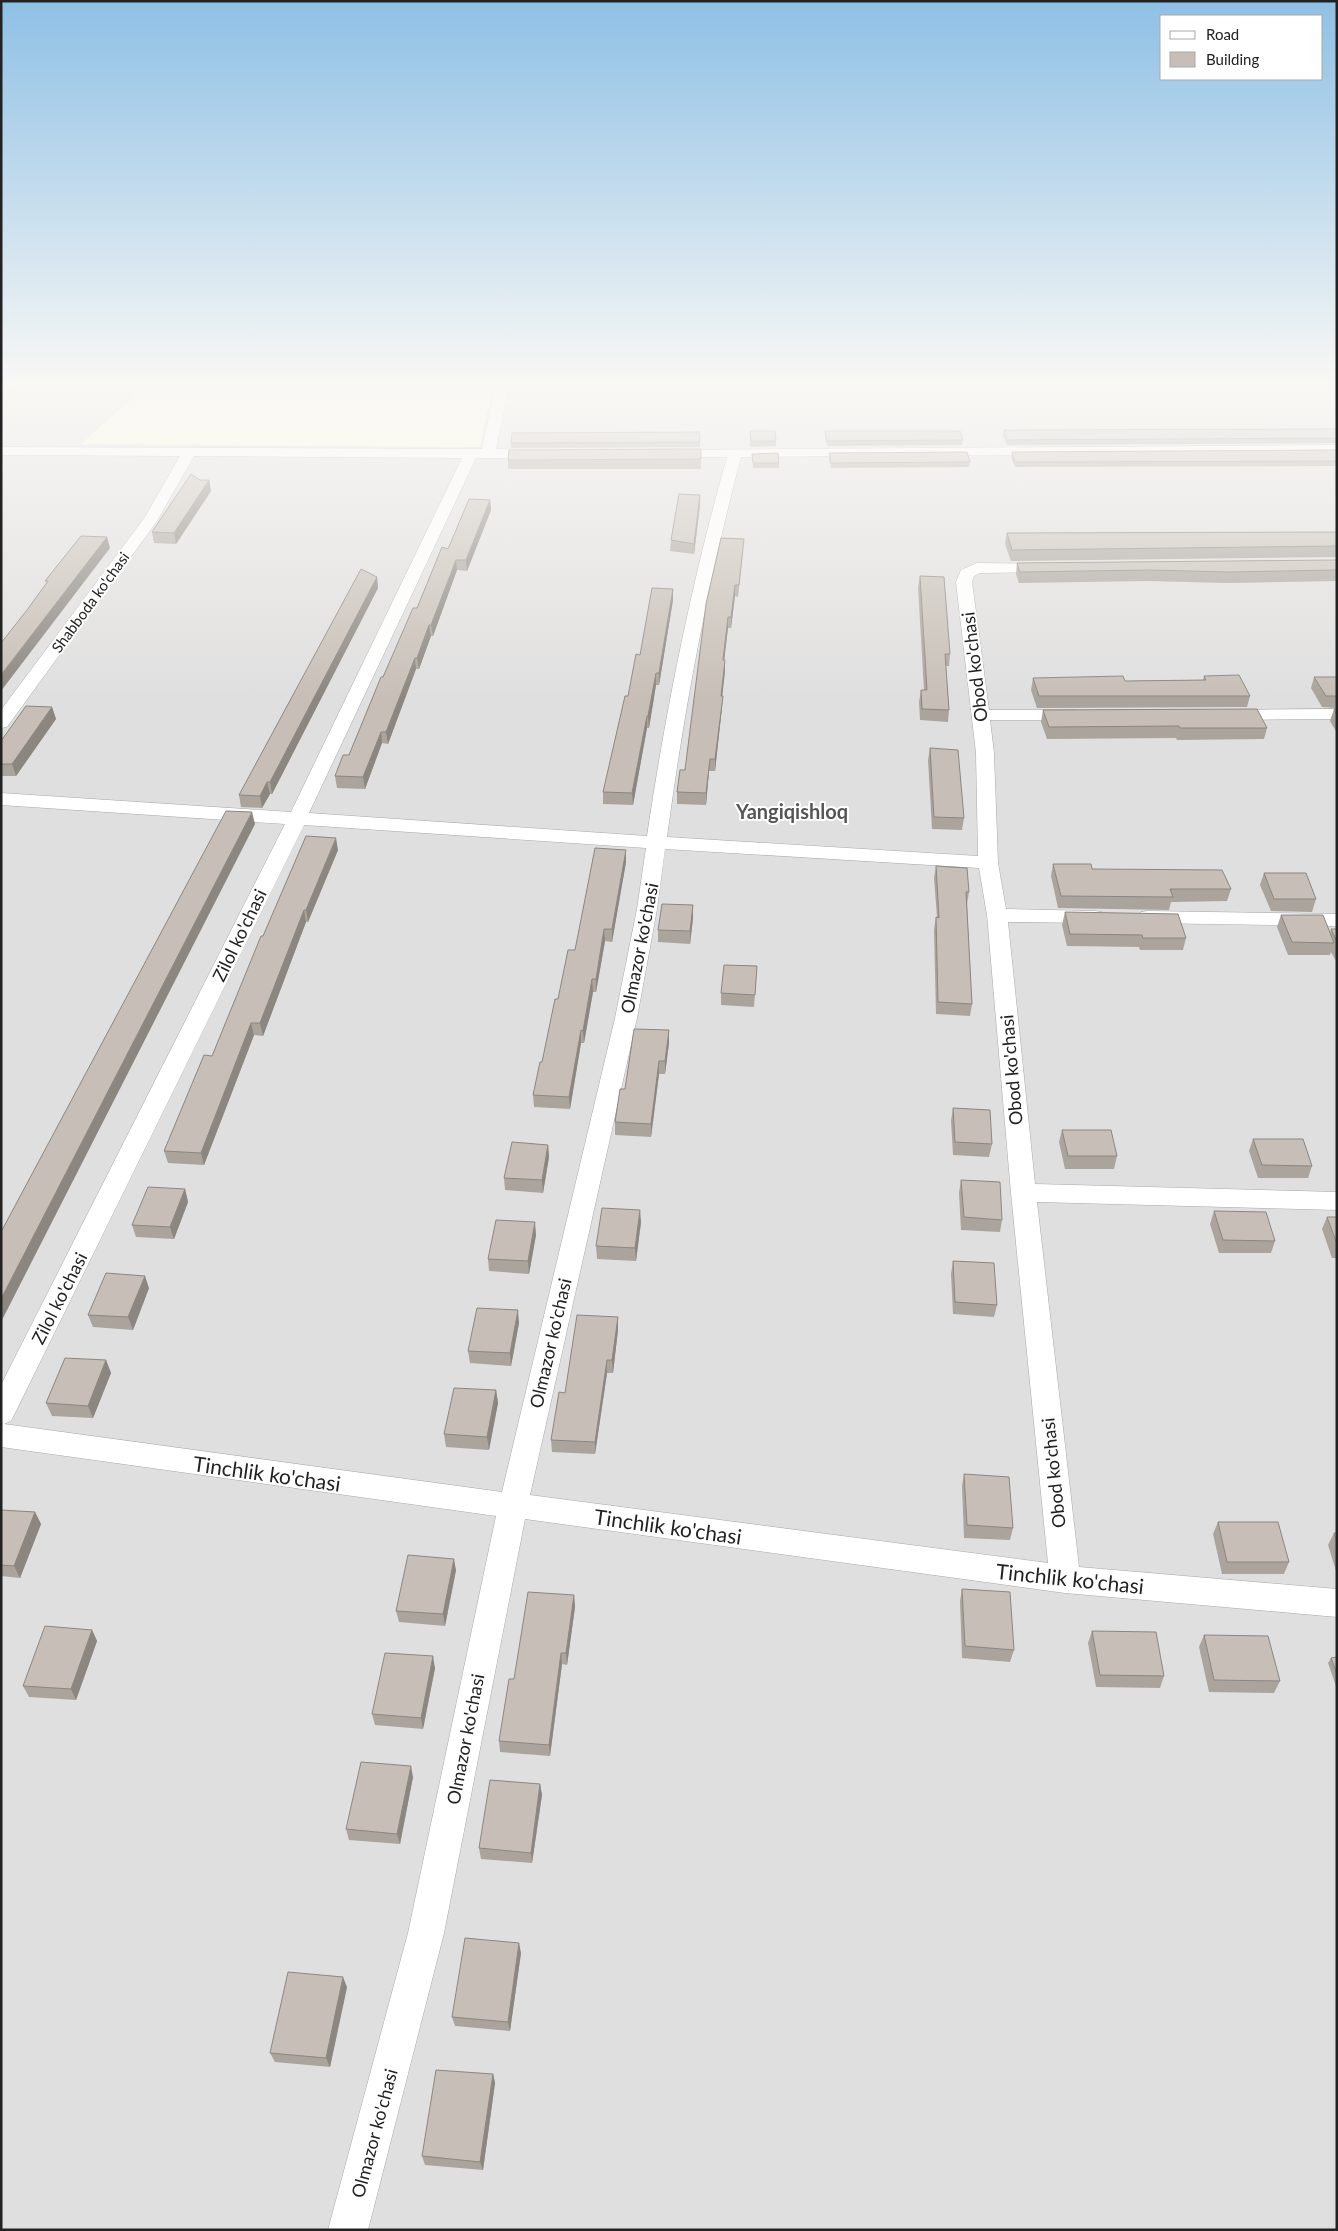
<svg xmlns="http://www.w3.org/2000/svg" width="1338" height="2231" font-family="Lato,sans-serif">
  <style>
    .residential { fill: #e0dfdf }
    .education { fill: #feffe4 }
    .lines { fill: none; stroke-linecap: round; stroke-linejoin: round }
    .minor-casing { stroke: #a9a9a9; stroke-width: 1 }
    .minor { fill: #fff; fill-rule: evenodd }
    .wall { fill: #aba49d }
    .shaded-wall { fill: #8b8680 }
    .building { fill: #c7bfb7; stroke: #8b8680 }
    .labels { text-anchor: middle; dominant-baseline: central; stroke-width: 4; stroke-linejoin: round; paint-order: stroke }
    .far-street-label { font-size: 15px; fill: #222; stroke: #fff }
    .street-label { font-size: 18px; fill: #222; stroke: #fff }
    .quarter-label { font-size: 20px; font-weight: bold; fill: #555; stroke: #fff }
    .near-street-label { font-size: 21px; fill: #222; stroke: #fff }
  </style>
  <rect width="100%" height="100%" fill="#f2efe8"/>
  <rect class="residential" x="1" y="386" width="1336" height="1844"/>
  <polygon class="education" points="146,386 493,386 480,447 81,444"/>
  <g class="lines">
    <g class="minor-casing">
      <g id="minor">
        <polygon points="1,386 12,386 1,393"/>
        <path d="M495 386H509L496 449 540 450 547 454 540 458H476L309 813 647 836C666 708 692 581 727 457H669L664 456 662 453 664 450 1337 445V453L741 457C708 582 684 709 667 837L978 856 976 753 956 582 961 570 977 563 1055 564 1057 567 1055 570 1049 572 980 573 974 576 972 582 989 710H1075L1081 711 1084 715 1081 719 1075 720H990L994 753 998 863 1006 909 1095 911 1102 912 1105 917 1102 922 1095 923 1008 922 1035 1184 1337 1192V1210L1037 1202 1079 1567 1337 1589V1617L1065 1593 525 1519 444 1933 368 2230H328L408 1933 496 1516 1 1447V1385L285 824 1 805V793L291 812 462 458 194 456 157 521 7 727 1 728V710L145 517 180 456 1 455V447L482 449ZM304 825 646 848 637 909 615 1018 502 1492 4 1424 11 1421 15 1413ZM665 849 979 868 987 915 1011 1193 1048 1563 530 1495 637 1018 657 909Z"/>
        <polygon points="1337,709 1337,719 1229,720 1223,719 1220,715 1223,711 1229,710"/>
        <polygon points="1148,911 1337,914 1337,926 1148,923 1141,922 1138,917 1141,912"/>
      </g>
    </g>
    <use href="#minor" class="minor"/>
  </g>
  <g class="wall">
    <polygon points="1337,429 1337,443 1007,445 1003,435 1004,430"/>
    <polygon points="750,431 776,441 776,446 750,447"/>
    <polygon points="825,431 963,440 962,445 827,446 825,436"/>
    <polygon points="699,432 700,447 511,448 511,443"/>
    <polygon points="1337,450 1337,466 1015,467 1011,457 1012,452"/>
    <polygon points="829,453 970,462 969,467 831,468 829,458"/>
    <polygon points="752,454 779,463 779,468 753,468"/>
    <polygon points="701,459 701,469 508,469 508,460"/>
    <polygon points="200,480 209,480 211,491 176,544 154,543 152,532"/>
    <polygon points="700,495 700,505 694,554 670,551 671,540"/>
    <polygon points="490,500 491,510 467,571 457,570 433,636 431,636 419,669 416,669 388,744 382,743 365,789 337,788 335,776 349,755 383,677 417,608"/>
    <polygon points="1337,532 1337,557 1011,561 1005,544 1007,533"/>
    <polygon points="743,550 738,597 735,596 731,628 728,628 724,660 725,671 722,696 722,707 715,771 709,771 706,805 677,804 677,792 685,770"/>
    <polygon points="1337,560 1337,581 1226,583 1148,581 1019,583 1016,574 1017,563"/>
    <polygon points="920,576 950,654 949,666 946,666 949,710 948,722 920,720 919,702 921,690 924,690 918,587"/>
    <polygon points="377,577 378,588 272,794 270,794 262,808 241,807 239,795"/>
    <polygon points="673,589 673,600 659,685 656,685 649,728 647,728 633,805 603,804 603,792 640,655"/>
    <polygon points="1204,676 1250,696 1247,707 1037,708 1031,690 1033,678 1125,681 1203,680"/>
    <polygon points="1314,677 1337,677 1337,708 1322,707 1311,688"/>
    <polygon points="52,707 56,719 16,776 1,776 1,741"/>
    <polygon points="1334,709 1337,709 1337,733 1330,721"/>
    <polygon points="1043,710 1267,728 1264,739 1177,740 1176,738 1047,739 1041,722"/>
    <polygon points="930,748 964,818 962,830 932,829 928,760"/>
    <polygon points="338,850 308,922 306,922 263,1036 254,1035 204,1165 168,1163 164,1151 212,1056 263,936"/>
    <polygon points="626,850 626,862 612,942 605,941 596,992 593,992 584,1043 581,1043 570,1109 534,1107 533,1095 542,1062 558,999 575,950"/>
    <polygon points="1053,864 1092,869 1231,889 1227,901 1171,902 1169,910 1058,908 1051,876"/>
    <polygon points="936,866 969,892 967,904 972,1004 970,1016 936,1014 934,930 936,917 937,917 934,878"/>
    <polygon points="1264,873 1316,899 1312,912 1271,911 1260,885"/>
    <polygon points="1065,912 1186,938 1183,950 1140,950 1139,947 1067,946 1062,925"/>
    <polygon points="1281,915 1330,932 1331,929 1337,929 1337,961 1336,961 1331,952 1330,955 1288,955 1277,927"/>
    <polygon points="693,918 690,944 658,942 658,930"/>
    <polygon points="757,966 754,1007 721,1005 721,993"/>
    <polygon points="669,1043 665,1074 659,1074 651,1137 615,1135 615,1122 625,1089"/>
    <polygon points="953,1108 992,1144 989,1157 953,1155 951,1121"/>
    <polygon points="1062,1130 1117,1156 1114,1169 1065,1169 1059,1142"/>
    <polygon points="1253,1139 1312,1166 1308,1178 1258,1178 1249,1151"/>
    <polygon points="548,1145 549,1157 543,1193 505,1190 504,1178"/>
    <polygon points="961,1180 1002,1220 1000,1232 961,1230 959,1193"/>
    <polygon points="185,1189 188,1202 174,1239 136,1237 132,1225"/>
    <polygon points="1214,1211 1275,1241 1271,1253 1219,1253 1210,1224"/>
    <polygon points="1327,1217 1337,1217 1337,1258 1332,1258 1322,1229"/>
    <polygon points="641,1222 636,1261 597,1259 596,1246"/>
    <polygon points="536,1235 529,1274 489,1271 488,1259"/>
    <polygon points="953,1261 997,1305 994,1317 953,1314 951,1274"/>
    <polygon points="149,1288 133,1330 93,1327 88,1315"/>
    <polygon points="618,1317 618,1330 613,1373 607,1373 595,1454 552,1452 551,1440 565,1393"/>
    <polygon points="519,1323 511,1366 470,1363 468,1351"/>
    <polygon points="106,1360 111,1373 93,1418 52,1416 46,1403"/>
    <polygon points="496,1390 498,1403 489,1450 446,1447 444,1434"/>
    <polygon points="964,1474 1013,1528 1010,1540 964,1538 962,1486"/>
    <polygon points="1,1510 35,1512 41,1524 20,1578 1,1576"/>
    <polygon points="1218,1522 1289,1562 1284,1574 1222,1574 1213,1534"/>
    <polygon points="1334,1533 1337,1533 1337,1574 1328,1545"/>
    <polygon points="456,1570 445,1626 399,1622 396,1611"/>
    <polygon points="962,1589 1014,1650 1010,1662 962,1658 960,1601"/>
    <polygon points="574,1595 575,1607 567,1665 562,1664 550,1756 500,1752 499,1741 514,1679"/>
    <polygon points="92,1630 97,1641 76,1700 29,1697 23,1686"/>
    <polygon points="1092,1631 1164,1676 1160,1688 1096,1687 1088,1643"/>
    <polygon points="1204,1635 1280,1681 1274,1693 1209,1692 1199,1647"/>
    <polygon points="1337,1657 1337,1689 1328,1663 1331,1658"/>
    <polygon points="435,1668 423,1729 375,1725 372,1714"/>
    <polygon points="413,1777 400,1844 349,1840 346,1829"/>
    <polygon points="540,1784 542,1795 532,1863 481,1859 479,1848"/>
    <polygon points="521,1953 510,2031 455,2026 452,2017"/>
    <polygon points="347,1987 330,2067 275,2062 270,2053"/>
    <polygon points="493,2074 495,2083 483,2170 425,2165 422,2156"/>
  </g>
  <g class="shaded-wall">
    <polygon points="209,480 211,491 176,544 174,533"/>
    <polygon points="700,495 700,505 694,554 694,544"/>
    <polygon points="490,500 491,510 467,571 466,560"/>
    <polygon points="107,537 110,548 1,691 1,675"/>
    <polygon points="456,560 457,570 433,636 431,625"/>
    <polygon points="377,577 378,588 272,794 270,782"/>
    <polygon points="735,585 735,596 731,628 731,617"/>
    <polygon points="673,589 673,600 659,685 659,673"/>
    <polygon points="728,617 728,628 723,671 723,660"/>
    <polygon points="429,625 431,636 419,669 417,658"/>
    <polygon points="415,658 416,669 388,744 386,732"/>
    <polygon points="725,660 725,671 721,707 721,696"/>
    <polygon points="656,673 656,685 649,728 648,716"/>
    <polygon points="723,696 722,707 715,771 715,759"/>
    <polygon points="52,707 56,719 16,776 12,764"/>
    <polygon points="647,716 647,728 633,805 632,793"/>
    <polygon points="381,732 382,743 365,789 363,777"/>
    <polygon points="710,759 709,771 706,805 706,793"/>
    <polygon points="267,782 270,794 262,808 260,796"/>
    <polygon points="252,812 255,824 1,1322 1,1299"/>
    <polygon points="336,838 338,850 308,922 306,910"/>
    <polygon points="626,850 626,862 612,942 612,929"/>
    <polygon points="693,905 693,918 690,944 690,931"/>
    <polygon points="304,910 306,922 263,1036 260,1023"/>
    <polygon points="604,929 605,941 596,992 596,979"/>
    <polygon points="592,979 593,992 584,1043 583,1031"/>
    <polygon points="251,1023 254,1035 204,1165 201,1153"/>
    <polygon points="581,1030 581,1043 570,1109 569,1097"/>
    <polygon points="669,1030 669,1043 665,1074 665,1061"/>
    <polygon points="659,1061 659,1074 651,1137 651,1124"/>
    <polygon points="548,1145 549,1157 543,1193 542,1180"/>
    <polygon points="185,1189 188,1202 174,1239 170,1227"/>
    <polygon points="640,1210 641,1222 636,1261 635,1248"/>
    <polygon points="535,1222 536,1235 529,1274 528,1261"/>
    <polygon points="145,1276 149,1288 133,1330 128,1317"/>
    <polygon points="518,1310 519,1323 511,1366 510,1353"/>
    <polygon points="618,1317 618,1330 613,1373 612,1360"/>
    <polygon points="106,1360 111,1373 93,1418 88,1406"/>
    <polygon points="607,1360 607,1373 595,1454 595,1442"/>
    <polygon points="496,1390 498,1403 489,1450 487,1437"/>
    <polygon points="35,1512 41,1524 20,1578 14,1566"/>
    <polygon points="454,1559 456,1570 445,1626 443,1614"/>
    <polygon points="574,1595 575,1607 567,1665 566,1653"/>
    <polygon points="92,1630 97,1641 76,1700 71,1689"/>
    <polygon points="561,1653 562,1664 550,1756 549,1745"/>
    <polygon points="433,1656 435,1668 423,1729 421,1718"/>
    <polygon points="411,1766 413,1777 400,1844 397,1834"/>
    <polygon points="540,1784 542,1795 532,1863 531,1853"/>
    <polygon points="519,1943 521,1953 510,2031 508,2022"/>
    <polygon points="343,1977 347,1987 330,2067 326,2058"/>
    <polygon points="493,2074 495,2083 483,2170 480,2162"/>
  </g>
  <g class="building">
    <polygon points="1337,429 1337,438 1007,440 1004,430"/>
    <polygon points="750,431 775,431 776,441 751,441"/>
    <polygon points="825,431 960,431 963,440 827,441"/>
    <polygon points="699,432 700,442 511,443 512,433"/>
    <polygon points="701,449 701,459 508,460 509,450"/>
    <polygon points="1337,450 1337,461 1015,462 1012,452"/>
    <polygon points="967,452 970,462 831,463 829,453"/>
    <polygon points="778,453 779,463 753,463 752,454"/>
    <polygon points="191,474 200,480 209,480 174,533 152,532"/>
    <polygon points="679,494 700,495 694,544 671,540"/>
    <polygon points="469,499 490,500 466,560 456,560 431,625 429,625 417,658 415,658 386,732 381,732 363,777 335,776 343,755 349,755 381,677 383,677 413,608 417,608 442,547 448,549"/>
    <polygon points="1337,532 1337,546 1012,550 1007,533"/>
    <polygon points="81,536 107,537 1,675 1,643 27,610 48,581 45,581"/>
    <polygon points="721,538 744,539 739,585 735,585 731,617 728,617 723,660 725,660 721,696 723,696 715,759 710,759 706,793 677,792 680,770 685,770 706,604"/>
    <polygon points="1337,560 1337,570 1228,572 1150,570 1020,572 1017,563"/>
    <polygon points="361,569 377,577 270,782 267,782 260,796 239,795"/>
    <polygon points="920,576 944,577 950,654 945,654 949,710 922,709 921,690 927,690"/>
    <polygon points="652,588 673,589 659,673 656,673 648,716 647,716 632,793 603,792 625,696 628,696 636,654 640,655"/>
    <polygon points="1239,675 1250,696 1039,696 1033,678 1123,676 1125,681 1206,680 1204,676"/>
    <polygon points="1314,677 1337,677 1337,696 1326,696"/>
    <polygon points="26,706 52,707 12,764 1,764 1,741"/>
    <polygon points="1257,709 1267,728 1180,728 1179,726 1049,727 1043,710"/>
    <polygon points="1334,709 1337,709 1337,715"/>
    <polygon points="930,748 958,750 964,818 934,817"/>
    <polygon points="226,811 252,812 1,1299 1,1232"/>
    <polygon points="306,836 336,838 306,910 304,910 260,1023 251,1023 201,1153 164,1151 204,1055 212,1056 261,936 263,936"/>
    <polygon points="595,848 626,850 612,929 604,929 596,979 592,979 583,1031 581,1030 569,1097 533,1095 540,1062 542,1062 555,999 558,999 568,950 575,950"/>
    <polygon points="1053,864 1091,864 1092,869 1222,870 1231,889 1170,889 1173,897 1061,896"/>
    <polygon points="936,866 967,868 969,892 966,892 972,1004 938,1002 936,917 939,918"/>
    <polygon points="1264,873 1306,873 1316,899 1274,899"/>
    <polygon points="662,904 693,905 690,931 658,930"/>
    <polygon points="1065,912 1178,914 1186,938 1143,938 1142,935 1070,934"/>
    <polygon points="1281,915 1323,915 1334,943 1292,942"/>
    <polygon points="1331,929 1337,929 1337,942"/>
    <polygon points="724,965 757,966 755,995 721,993"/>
    <polygon points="634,1029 669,1030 665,1061 659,1061 651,1124 615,1122 620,1089 625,1089"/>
    <polygon points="953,1108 990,1110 992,1144 955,1142"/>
    <polygon points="1062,1130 1111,1130 1117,1156 1068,1156"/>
    <polygon points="1253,1139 1303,1139 1312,1166 1262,1165"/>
    <polygon points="512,1142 548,1145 542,1180 504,1178"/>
    <polygon points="961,1180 1000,1182 1002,1220 964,1217"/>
    <polygon points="148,1187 185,1189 170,1227 132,1225"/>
    <polygon points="602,1208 640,1210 635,1248 596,1246"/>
    <polygon points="1214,1211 1266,1212 1275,1241 1223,1240"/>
    <polygon points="1327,1217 1337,1217 1337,1244"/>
    <polygon points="496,1220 535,1222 528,1261 488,1259"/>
    <polygon points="953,1261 994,1263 997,1305 955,1302"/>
    <polygon points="106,1273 145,1276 128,1317 88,1315"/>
    <polygon points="477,1308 518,1310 510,1353 468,1351"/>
    <polygon points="577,1315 618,1317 612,1360 607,1360 595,1442 551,1440 559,1392 565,1393"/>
    <polygon points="65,1358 106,1360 88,1406 46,1403"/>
    <polygon points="454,1388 496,1390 487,1437 444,1434"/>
    <polygon points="964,1474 1009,1477 1013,1528 967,1525"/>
    <polygon points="1,1510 35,1512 14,1566 1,1565"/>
    <polygon points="1218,1522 1278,1522 1289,1562 1227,1562"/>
    <polygon points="1334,1533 1337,1533 1337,1542"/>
    <polygon points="408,1555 454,1559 443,1614 396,1611"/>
    <polygon points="962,1589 1010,1592 1014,1650 965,1646"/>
    <polygon points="528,1592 574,1595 566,1653 561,1653 549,1745 499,1741 509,1679 514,1679"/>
    <polygon points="45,1626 92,1630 71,1689 23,1686"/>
    <polygon points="1092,1631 1156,1632 1164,1676 1100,1675"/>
    <polygon points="1204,1635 1268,1636 1280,1681 1214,1680"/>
    <polygon points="385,1653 433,1656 421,1718 372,1714"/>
    <polygon points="1337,1657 1337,1674 1331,1658"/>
    <polygon points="361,1762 411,1766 397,1834 346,1829"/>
    <polygon points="490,1780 540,1784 531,1853 479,1848"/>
    <polygon points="465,1938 519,1943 508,2022 452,2017"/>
    <polygon points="288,1972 343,1977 326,2058 270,2053"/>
    <polygon points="436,2070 493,2074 480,2162 422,2156"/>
  </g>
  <linearGradient id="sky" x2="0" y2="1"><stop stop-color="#8ec0e5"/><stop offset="0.55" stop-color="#f9f8f5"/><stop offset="1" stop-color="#f9f8f5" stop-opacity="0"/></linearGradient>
  <rect width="1338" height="698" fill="url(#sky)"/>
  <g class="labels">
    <g class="far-street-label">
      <text transform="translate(90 602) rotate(-54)">Shabboda ko'chasi</text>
    </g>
    <g class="street-label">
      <text transform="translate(974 667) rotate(-97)">Obod ko'chasi</text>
      <text transform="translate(239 935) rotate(-64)">Zilol ko'chasi</text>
      <text transform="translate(639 948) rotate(-79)">Olmazor ko'chasi</text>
      <text transform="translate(1011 1070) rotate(-95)">Obod ko'chasi</text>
      <text transform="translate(59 1298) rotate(-63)">Zilol ko'chasi</text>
      <text transform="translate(550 1343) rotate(-77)">Olmazor ko'chasi</text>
      <text transform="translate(1053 1473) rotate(-96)">Obod ko'chasi</text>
      <text transform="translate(465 1739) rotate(-79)">Olmazor ko'chasi</text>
      <text transform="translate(374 2133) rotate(-75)">Olmazor ko'chasi</text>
    </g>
    <g class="quarter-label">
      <text x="792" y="811">Yangiqishloq</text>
    </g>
    <g class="near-street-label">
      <text transform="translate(267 1473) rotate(8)">Tinchlik ko'chasi</text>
      <text transform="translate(668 1526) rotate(8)">Tinchlik ko'chasi</text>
      <text transform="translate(1070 1578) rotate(6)">Tinchlik ko'chasi</text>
    </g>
  </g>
  <rect width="1338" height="2231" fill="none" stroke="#222222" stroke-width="5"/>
  <rect x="1160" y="15" width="162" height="65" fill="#ffffff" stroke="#a7a7a7"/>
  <rect x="1170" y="31" width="25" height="8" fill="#ffffff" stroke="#a7a7a7"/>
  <text x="1206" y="40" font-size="15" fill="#222222">Road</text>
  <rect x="1170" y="52" width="25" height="15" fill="#c7bfb7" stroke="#a7a7a7"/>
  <text x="1206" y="65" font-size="15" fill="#222222">Building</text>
</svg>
